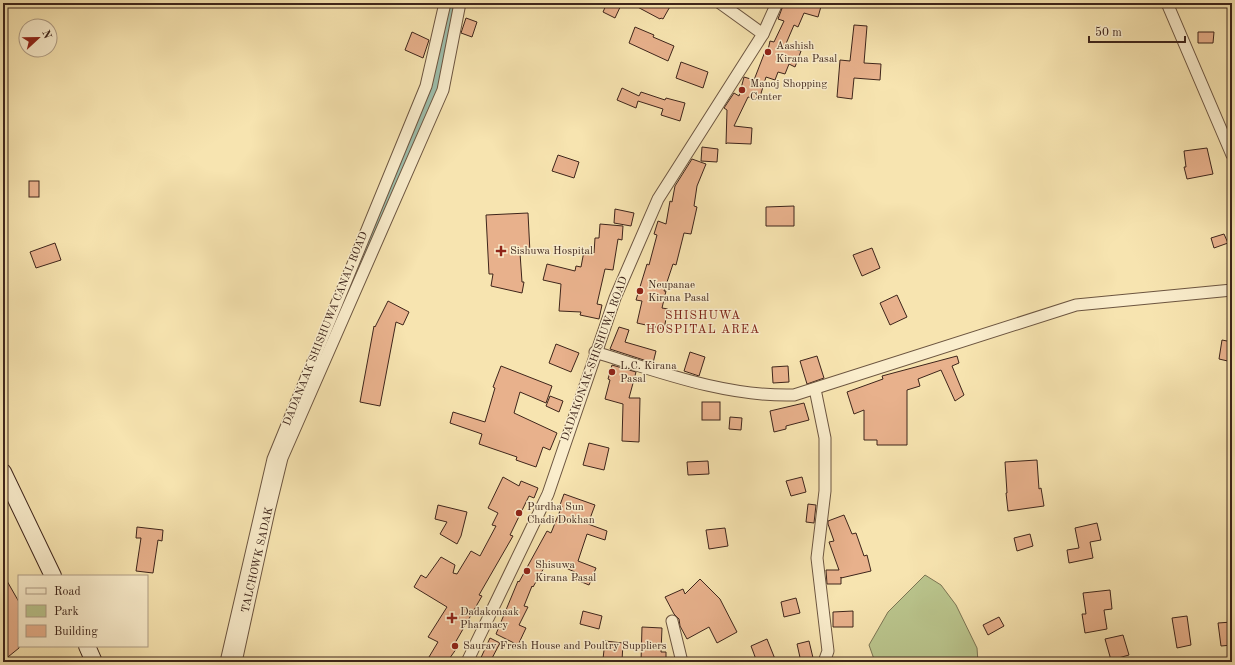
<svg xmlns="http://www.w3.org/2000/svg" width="1235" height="665" font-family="'Old Standard TT',serif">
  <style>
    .green { fill: #bac58d; stroke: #7c7554 }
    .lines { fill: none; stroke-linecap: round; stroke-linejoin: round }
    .canal { stroke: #9dbeac; stroke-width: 13 }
    .building { fill: #e8b18c; stroke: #3e251b }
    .street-casing { stroke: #6c5540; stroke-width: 13 }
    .secondary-casing { stroke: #3e251b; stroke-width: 18 }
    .street { stroke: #faedcc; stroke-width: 11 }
    .secondary { stroke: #faedcc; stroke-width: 16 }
    .poi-dot { fill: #8f2418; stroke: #faedcc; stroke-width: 1.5 }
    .labels { text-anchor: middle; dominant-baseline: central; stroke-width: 3; stroke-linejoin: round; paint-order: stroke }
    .poi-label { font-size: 11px; fill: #3e251b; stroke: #faedcc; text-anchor: start }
    .street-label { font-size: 11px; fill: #3e251b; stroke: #faedcc }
    .neighbourhood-label { font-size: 12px; letter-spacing: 1px; fill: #7a1f14; stroke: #faedcc }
  </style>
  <rect width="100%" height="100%" fill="#f7e4b0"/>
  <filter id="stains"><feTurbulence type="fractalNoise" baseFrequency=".005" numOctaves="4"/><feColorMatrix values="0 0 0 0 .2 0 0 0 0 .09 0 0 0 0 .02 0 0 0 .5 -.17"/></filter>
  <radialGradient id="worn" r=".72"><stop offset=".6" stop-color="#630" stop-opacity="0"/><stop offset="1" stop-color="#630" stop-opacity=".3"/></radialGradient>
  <polygon class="green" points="925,575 941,585 956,605 977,648 978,662 875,662 869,645 888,612"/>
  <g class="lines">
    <polyline class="canal" points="349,288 435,82 452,3"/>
  </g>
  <g class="building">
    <polygon points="607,3 622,3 615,18 603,12"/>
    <polygon points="630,3 672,3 663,19 661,18 660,19"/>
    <polygon points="784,3 822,3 818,17 804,13 798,27 794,25 785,46 801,51 795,67 789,64 785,74 778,72 775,80 766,77 759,100 748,97 734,126 752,128 751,144 727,143 726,144 727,110 724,108 734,93 739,96 744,77 754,80 766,49 768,50 770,41 774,42 784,21 778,19"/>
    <polygon points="466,18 477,22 472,37 461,33"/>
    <polygon points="854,25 867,26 864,63 881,64 880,80 854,78 852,99 837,97 840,60 850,61"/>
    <polygon points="635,27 654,35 653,37 674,46 668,61 629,43"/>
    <polygon points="412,32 429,40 423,58 405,50"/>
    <polygon points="1198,32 1214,32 1213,43 1198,43"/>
    <polygon points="681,62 708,72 703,88 676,78"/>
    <polygon points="622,88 639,96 641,92 665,100 666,98 685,103 680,121 661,115 663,109 638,101 636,108 617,100"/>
    <polygon points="702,147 718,149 717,162 701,161"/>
    <polygon points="1207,148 1213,174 1187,179 1184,167 1186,167 1184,151"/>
    <polygon points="558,155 579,162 574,178 552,171"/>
    <polygon points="692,159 706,164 697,186 694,206 697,207 691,234 684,233 676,265 673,264 664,291 666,291 662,308 668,309 664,329 637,323 642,301 636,300 647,264 649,265 657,235 654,234 658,221 666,224 670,201 672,202 675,186"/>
    <rect x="29" y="181" width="10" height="16"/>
    <polygon points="794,206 794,226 766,226 766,207"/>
    <polygon points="615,209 634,213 631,226 614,223"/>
    <polygon points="528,213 530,253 520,253 522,282 524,282 522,293 491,286 493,274 489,274 486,215"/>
    <polygon points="600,224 623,226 622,240 618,239 613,270 605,269 597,304 602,305 599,319 580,315 581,312 559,311 561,284 543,280 547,264 575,271 576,266 581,267 584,251 594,253 595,238 599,238"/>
    <polygon points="1224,234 1228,243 1214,248 1211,238"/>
    <polygon points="55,243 61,260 36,268 30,252"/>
    <polygon points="872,248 880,268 862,276 853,255"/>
    <polygon points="897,295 907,317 890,325 880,303"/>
    <polygon points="388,301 409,312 403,325 396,322 380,406 360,402 374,326 375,327"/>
    <polygon points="619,327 629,330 625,342 656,351 653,363 610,349"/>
    <polygon points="1222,340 1232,342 1232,362 1219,359"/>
    <polygon points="556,344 579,353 571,372 549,363"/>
    <polygon points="690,352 705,357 699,376 684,371"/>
    <polygon points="817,356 824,378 807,384 800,361"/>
    <polygon points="957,356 959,363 952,366 964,395 955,401 941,370 918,379 920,386 907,390 907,445 877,445 877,440 864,440 864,410 854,414 847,392 883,379 882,376"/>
    <polygon points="612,365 636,372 629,398 640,398 639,442 622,441 623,404 605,399 610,380 608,379"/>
    <polygon points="501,366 552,386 546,403 520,392 514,413 557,433 550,450 543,447 536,467 516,460 517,457 479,444 482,434 450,423 453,412 485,422 495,388 493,387"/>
    <polygon points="788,366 789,382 773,383 772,367"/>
    <polygon points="550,396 563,401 559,412 546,406"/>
    <rect x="702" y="402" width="18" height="18"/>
    <polygon points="804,403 809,420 786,426 786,429 774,432 770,411"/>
    <polygon points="730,417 742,418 741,430 729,429"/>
    <polygon points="589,443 609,448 604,470 583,465"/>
    <polygon points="1037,460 1039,489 1041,488 1044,506 1008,511 1006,493 1007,493 1005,462"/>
    <polygon points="708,461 709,474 688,475 687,462"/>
    <polygon points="503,477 519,486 521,481 538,488 534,498 529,496 510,535 513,536 479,595 482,596 455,643 459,645 447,662 426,662 438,642 428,637 447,607 414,587 421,575 426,578 441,557 455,565 453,573 457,574 471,551 480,556 496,526 492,525 498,513 488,508"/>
    <polygon points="802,477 806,492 791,496 786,481"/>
    <polygon points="564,494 595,505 588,524 607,531 605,540 587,534 578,561 596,568 589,585 572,578 575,572 554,563 551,569 545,566 533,587 532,586 524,606 528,607 519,625 526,628 518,645 496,634 518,581 519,582 547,531 551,533 562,506 560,505"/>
    <polygon points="808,504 816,505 814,523 806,522"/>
    <polygon points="438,505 467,512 461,536 457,544 440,534 447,522 435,519"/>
    <polygon points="844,515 852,534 856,533 864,556 867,555 871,571 841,578 841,577 841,584 827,584 826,570 839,570 829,542 834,541 828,524 828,521"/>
    <polygon points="1097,523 1101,540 1090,542 1093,558 1069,563 1067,550 1079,548 1075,528"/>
    <polygon points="137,527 163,530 162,541 158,540 153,573 136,571 141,538 136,538"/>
    <polygon points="725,528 728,546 709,549 706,530"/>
    <polygon points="1030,534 1033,546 1017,551 1014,538"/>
    <polygon points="3,574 19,602 19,648 3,661"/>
    <polygon points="700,579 720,599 737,632 717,643 709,627 687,639 680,626 679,619 674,614 665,597 683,589 685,594"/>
    <polygon points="1110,590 1112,609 1104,610 1107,629 1085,633 1082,614 1086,614 1083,593"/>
    <polygon points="796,598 800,613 784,617 781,602"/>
    <polygon points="583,611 602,616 599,629 580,624"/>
    <polygon points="853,611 853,627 833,627 833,612"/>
    <polygon points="1187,616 1191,645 1177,648 1172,618"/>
    <polygon points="999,617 1004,626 988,635 983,625"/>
    <polygon points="1232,622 1232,645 1221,646 1218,623"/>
    <polygon points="642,627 662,628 661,652 666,652 666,662 641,662"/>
    <polygon points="1123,635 1129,655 1111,660 1105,639"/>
    <polygon points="490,638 500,643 490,662 479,662"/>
    <polygon points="767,639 775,659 769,662 757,662 751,646"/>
    <polygon points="605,641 623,643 622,661 603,659"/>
    <polygon points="809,641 814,662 801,662 797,644"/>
  </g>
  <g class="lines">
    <g class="street-casing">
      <g id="street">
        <polyline points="720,3 763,34"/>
        <polyline points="1167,3 1232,155"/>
        <path d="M595 352C660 372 726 397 794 395L1076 305 1232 290"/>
        <polyline points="815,389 825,438 825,491 817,558 828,651 824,662"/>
        <polyline points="672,621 682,662"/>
        <polyline points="226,662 273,459 426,86 445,3"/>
        <polyline points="236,662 269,511 282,458 443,90 460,3"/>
        <polyline points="467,662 548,494 615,298 658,199 763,34 777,3"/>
      </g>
    </g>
    <g class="secondary-casing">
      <g id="secondary">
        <polyline points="3,472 53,576"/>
        <polyline points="87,646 94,662"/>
      </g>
    </g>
    <use href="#street" class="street"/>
    <use href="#secondary" class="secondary"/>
  </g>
  <g class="poi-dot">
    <circle cx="768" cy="52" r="4"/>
    <circle cx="742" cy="90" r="4"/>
    <path d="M499 245h4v4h4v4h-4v4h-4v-4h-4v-4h4z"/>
    <circle cx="640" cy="291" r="4"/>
    <circle cx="612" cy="372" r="4"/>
    <circle cx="519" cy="513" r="4"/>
    <circle cx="527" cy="571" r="4"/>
    <path d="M450 612h4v4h4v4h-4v4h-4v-4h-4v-4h4z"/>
    <circle cx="455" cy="646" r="4"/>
  </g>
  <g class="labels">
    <g class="poi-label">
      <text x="776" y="46">Aashish<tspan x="776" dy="13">Kirana Pasal</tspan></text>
      <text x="750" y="84">Manoj Shopping<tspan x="750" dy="13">Center</tspan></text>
      <text x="510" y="251">Sishuwa Hospital</text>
      <text x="648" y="285">Neupanae<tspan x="648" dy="13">Kirana Pasal</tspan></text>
      <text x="620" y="366">L.C. Kirana<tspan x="620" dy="13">Pasal</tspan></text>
      <text x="527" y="507">Purdha Sun<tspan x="527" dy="13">Chadi Dokhan</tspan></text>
      <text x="535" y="565">Shisuwa<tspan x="535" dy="13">Kirana Pasal</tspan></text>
      <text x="460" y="612">Dadakonaak<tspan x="460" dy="13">Pharmacy</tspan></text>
      <text x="463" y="646">Saurav Fresh House and Poultry Suppliers</text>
    </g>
    <g class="street-label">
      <text transform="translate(326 329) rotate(-68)">DADANAAK SHISHUWA CANAL ROAD</text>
      <text transform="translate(595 359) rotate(-70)">DADAKONAK-SHISHUWA ROAD</text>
      <text transform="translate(258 560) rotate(-77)">TALCHOWK SADAK</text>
    </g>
    <g class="neighbourhood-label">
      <text x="703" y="316">SHISHUWA<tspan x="703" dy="14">HOSPITAL AREA</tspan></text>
    </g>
  </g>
  <rect width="1235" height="665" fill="none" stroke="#f7e4b0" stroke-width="16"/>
  <rect x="4" y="4" width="1227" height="657" fill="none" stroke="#3e251b" stroke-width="2"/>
  <rect x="8" y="8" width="1219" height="649" fill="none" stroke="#3e251b"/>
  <rect x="18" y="575" width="130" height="72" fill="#faedcc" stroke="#af9d85"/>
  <rect x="26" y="588" width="20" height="6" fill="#faedcc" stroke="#af9d85"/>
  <text x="54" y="595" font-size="12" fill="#3e251b">Road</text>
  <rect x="26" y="605" width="20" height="12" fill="#bac58d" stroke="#af9d85"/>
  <text x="54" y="615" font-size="12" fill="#3e251b">Park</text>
  <rect x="26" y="625" width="20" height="12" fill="#e8b18c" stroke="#af9d85"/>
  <text x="54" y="635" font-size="12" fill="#3e251b">Building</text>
  <g transform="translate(38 38) rotate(68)"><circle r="19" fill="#faedcc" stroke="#af9d85"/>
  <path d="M0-3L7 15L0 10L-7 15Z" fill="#8f2418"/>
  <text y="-6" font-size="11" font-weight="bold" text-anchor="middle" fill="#3e251b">N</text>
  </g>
  <path d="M1089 36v6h96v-6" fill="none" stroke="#3e251b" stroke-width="2"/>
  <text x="1095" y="36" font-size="12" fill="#3e251b" stroke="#faedcc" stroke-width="3" paint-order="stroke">50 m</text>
  <rect width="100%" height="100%" filter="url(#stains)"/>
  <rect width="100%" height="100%" fill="url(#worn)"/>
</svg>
